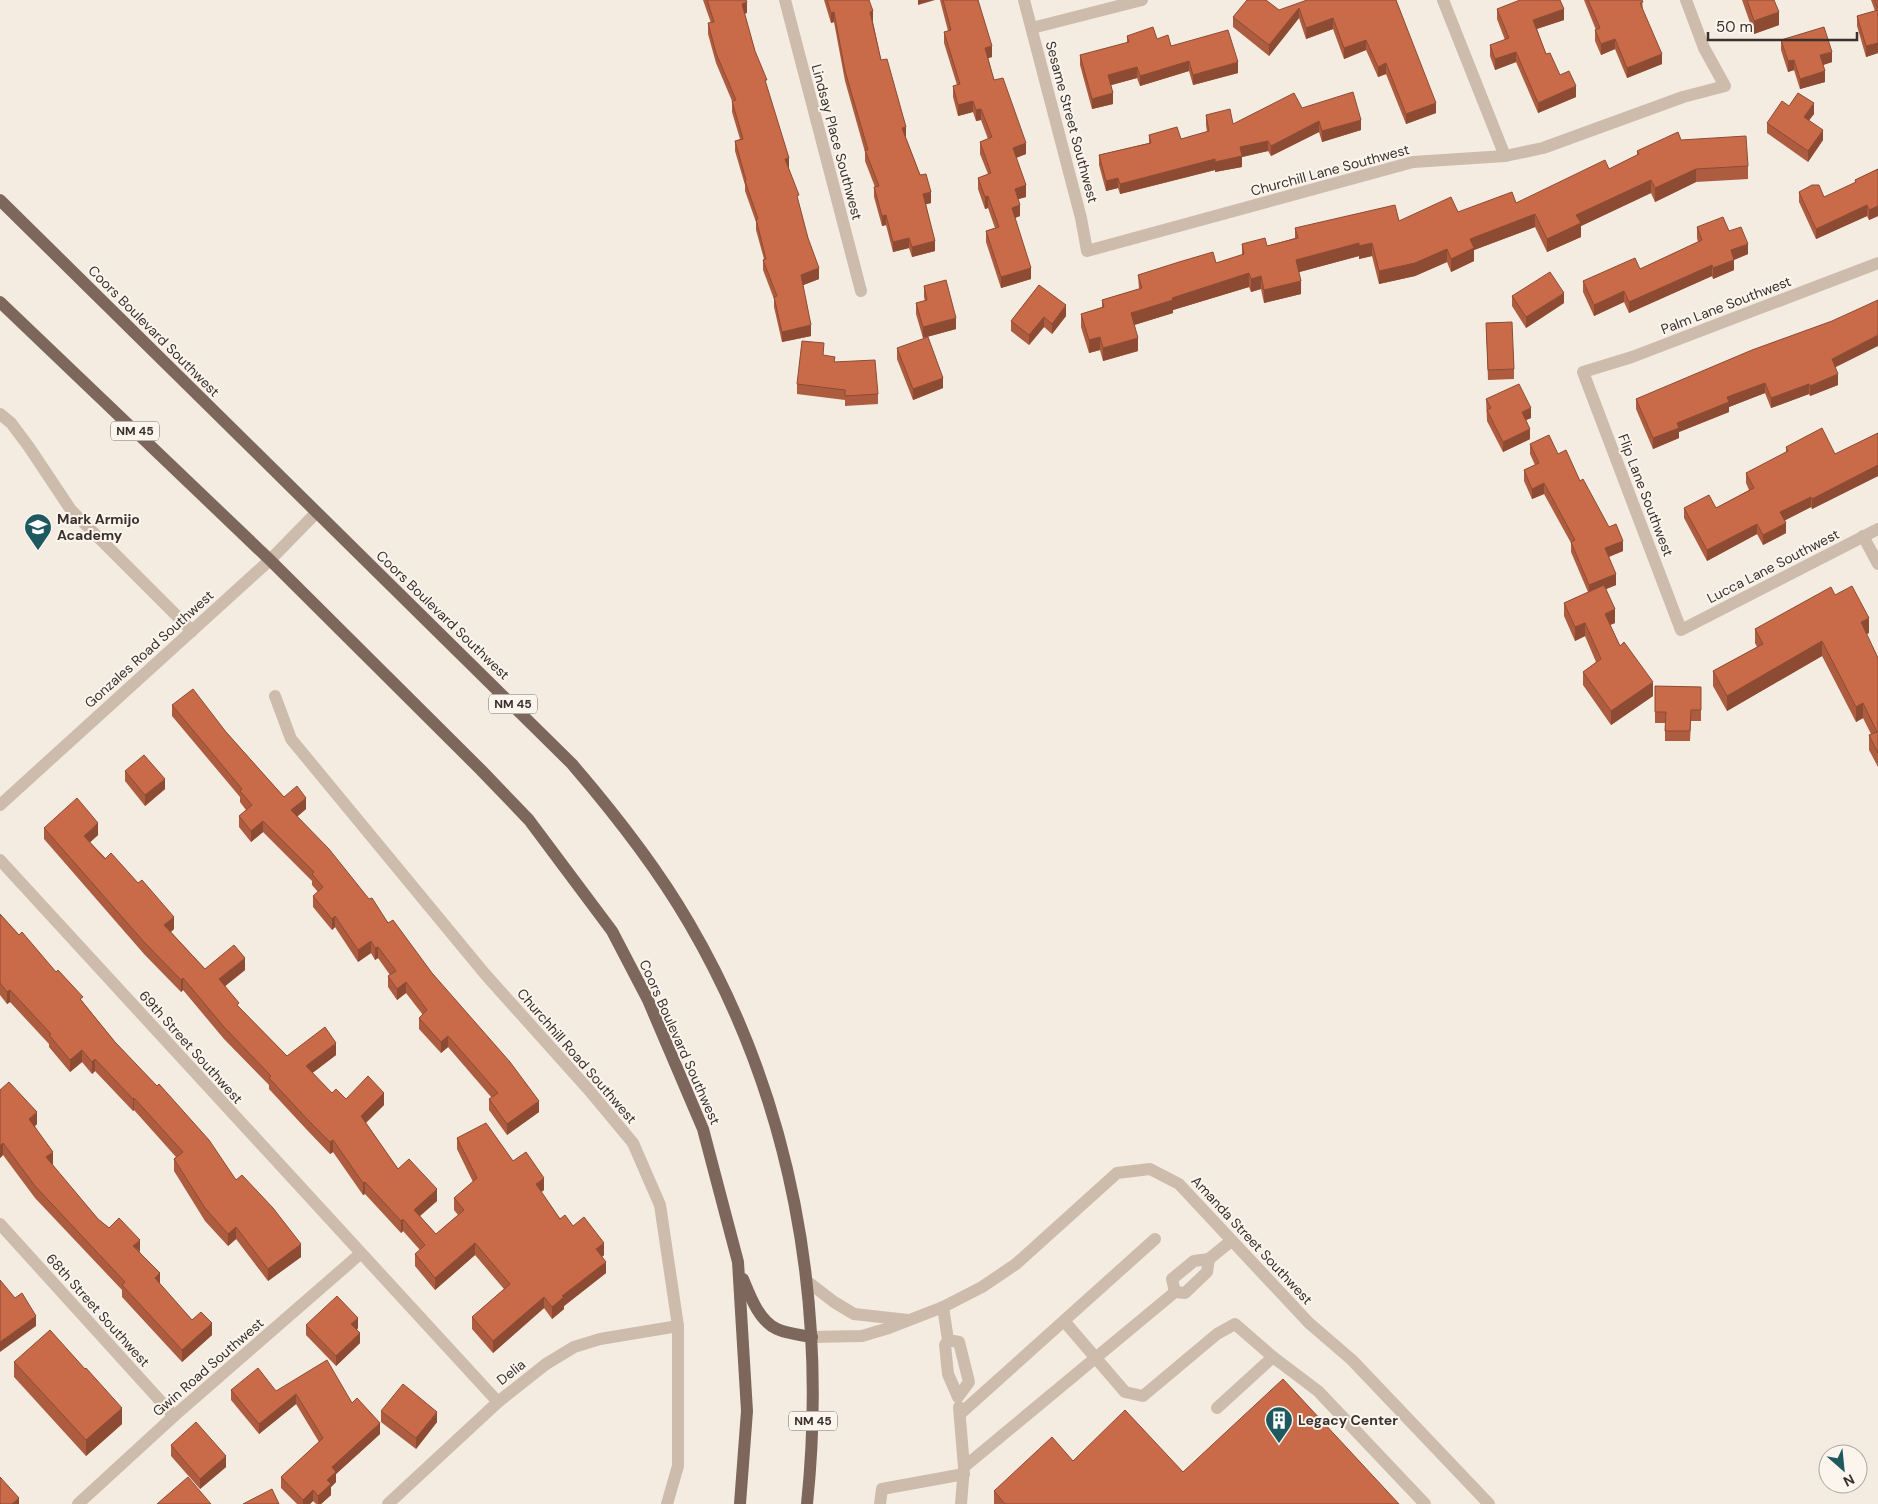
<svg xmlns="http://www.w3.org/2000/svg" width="1878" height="1504" font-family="'DM Sans',sans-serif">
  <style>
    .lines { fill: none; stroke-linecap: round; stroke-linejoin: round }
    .minor { stroke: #cdbcac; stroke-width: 12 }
    .major { stroke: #7d675c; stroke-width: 12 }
    .wall { fill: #ad5c3f }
    .shaded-wall { fill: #8d4b33 }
    .building { fill: #c96b49; stroke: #8d4b33 }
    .labels { text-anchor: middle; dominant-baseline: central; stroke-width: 4; stroke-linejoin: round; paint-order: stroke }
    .shield { fill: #fbf5ee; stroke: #756b66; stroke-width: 1 }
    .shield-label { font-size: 12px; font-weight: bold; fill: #3b302b }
    .street-label { font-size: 14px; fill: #3b302b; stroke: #fbf5ee }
    .poi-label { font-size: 14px; font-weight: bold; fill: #3b302b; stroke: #fbf5ee; text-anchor: start }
  </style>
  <rect width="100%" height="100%" fill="#f4ebe1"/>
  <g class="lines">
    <g class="minor">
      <polyline points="785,0 861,291"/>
      <polyline points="1024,0 1081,218 1087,251 1413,162 1505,156 1543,148 1683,97 1725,86 1704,48 1686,0"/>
      <polyline points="1443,0 1505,156"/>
      <polyline points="1032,28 1142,0"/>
      <polyline points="1878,263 1632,357 1583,372 1681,630 1878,529"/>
      <polyline points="0,414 11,423 29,447 71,510 192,631"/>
      <polyline points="1863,536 1878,564"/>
      <polyline points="275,696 291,739 485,974 588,1089 633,1143 660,1205 678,1326 678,1466 667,1504"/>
      <polyline points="0,805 270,560 316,513"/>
      <polyline points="0,860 498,1402"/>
      <polyline points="0,1224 174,1416"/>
      <polyline points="808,1282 834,1302 854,1314 908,1320"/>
      <polyline points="1175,1292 1172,1279 1194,1261 1209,1259 1231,1241"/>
      <polyline points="943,1307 948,1340 945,1345 948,1374 958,1397 969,1382 959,1342 948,1340"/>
      <polyline points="1064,1321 1125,1392 1143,1396 1217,1334 1235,1324 1273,1357 1318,1391 1425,1504"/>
      <polyline points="812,1337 862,1336 889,1328 943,1307 982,1287 1016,1264 1117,1173 1150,1169 1179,1184 1309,1323 1352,1360 1489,1504"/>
      <polyline points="959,1407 964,1467"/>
      <polyline points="1217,1408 1273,1357"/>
      <polyline points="960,1414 1155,1239"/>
      <polyline points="78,1504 174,1416 360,1254"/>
      <polyline points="388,1504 498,1402 546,1364 574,1347 600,1339 678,1326"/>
      <polyline points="880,1504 882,1489 964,1474"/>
      <polyline points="961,1504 964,1467 1175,1292 1185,1293 1207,1272 1209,1259"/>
    </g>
    <g class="major">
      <path d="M0 200 572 764C615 814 656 866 689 923 792 1099 828 1302 807 1504"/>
      <polyline points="0,302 270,560 481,770 529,820 612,931 648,1000 703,1129 738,1262 747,1411 740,1504"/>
      <path d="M743 1279C750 1296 759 1321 777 1329 788 1334 801 1335 812 1337"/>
    </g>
  </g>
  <g class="wall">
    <polygon points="703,0 746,0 747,13 744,14 755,51 767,87 789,169 819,279 803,285 811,336 782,342 774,307 774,299 763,270 763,260 764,259 756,230 756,222 745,191 745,185 735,151 735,141 740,139 732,112 732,101 716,63 708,34 708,23 711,23"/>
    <polygon points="824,0 869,0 873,21 873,22 881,60 906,138 931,203 926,204 935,251 912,257 909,248 893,252 886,225 882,226 874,197 874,187 875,187 865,161 865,152 845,81 834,22 831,23"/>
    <polygon points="940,0 978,0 992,57 988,58 994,80 1026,154 1016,158 1026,197 1018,199 1020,216 1015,218 1031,279 1001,288 986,242 986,231 995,228 988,208 985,209 978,189 978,178 988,174 980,154 980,142 988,139 981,120 976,121 973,112 958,116 953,97 953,86 957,85 944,43 944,32 948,31"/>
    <polygon points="1396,0 1436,113 1406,124 1386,74 1378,77 1366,50 1344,59 1333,29 1306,39 1299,18 1269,56 1233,27 1233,17 1279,10"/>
    <polygon points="1584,0 1642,0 1643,10 1662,64 1627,78 1615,49 1601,55 1595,41 1595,30 1596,30"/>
    <polygon points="1742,0 1774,0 1779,25 1754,34"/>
    <polygon points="1871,0 1878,0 1878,53 1866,57 1857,26 1857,16 1875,11"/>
    <polygon points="1497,9 1564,20 1537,29 1546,54 1560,75 1576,97 1538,113 1516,62 1495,70 1490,56 1490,45 1505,40 1497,19"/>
    <polygon points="1127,36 1157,39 1171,46 1238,73 1193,85 1189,71 1140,86 1137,78 1111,85 1113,104 1092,109 1080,65 1080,55 1127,43"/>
    <polygon points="1781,40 1832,62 1823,65 1825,82 1800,89 1794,70 1788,72 1781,50"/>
    <polygon points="1789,106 1814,114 1809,120 1823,140 1808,162 1767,133 1767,123"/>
    <polygon points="1302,108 1361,130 1322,142 1319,132 1271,156 1268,151 1242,157 1242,167 1215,172 1215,170 1120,194 1118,188 1106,191 1099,165 1099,155 1149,143 1149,135 1181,139 1207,132 1206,125 1206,115 1233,124"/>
    <polygon points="1681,140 1748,166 1748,179 1696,182 1655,202 1651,193 1581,226 1581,237 1547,252 1535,227 1474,250 1474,261 1451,272 1447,262 1415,276 1379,284 1372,256 1359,259 1359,256 1299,272 1301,294 1264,303 1261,289 1251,292 1249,287 1173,310 1173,313 1134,325 1138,351 1103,361 1100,350 1089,353 1081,327 1081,314 1102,307 1102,300 1139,289 1138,275 1216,263 1242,255 1242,244 1267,246 1295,238 1295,228 1399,221 1516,203 1609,169 1637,155 1637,151"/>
    <polygon points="1878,169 1878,216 1869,220 1867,216 1816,239 1799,202 1799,192 1824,197 1855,183 1855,180"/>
    <polygon points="1697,227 1729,231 1748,254 1734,260 1734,270 1713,279 1712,276 1629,313 1624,302 1594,316 1583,292 1583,281 1640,269 1698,242 1697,238"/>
    <polygon points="1039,285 1066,316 1052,334 1044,327 1029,345 1011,331 1011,321"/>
    <polygon points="924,286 956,329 923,338 916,314 916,303 925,301 924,297"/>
    <polygon points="1512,296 1564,303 1526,328 1512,306"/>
    <polygon points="1486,323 1514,369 1514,379 1488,380"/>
    <polygon points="897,348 943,388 913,400 897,359"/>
    <polygon points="824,356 835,362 878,394 878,404 845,406 845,400 797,394 797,384"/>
    <polygon points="1835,368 1838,385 1810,396 1809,394 1771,408 1765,393 1729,407 1729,412 1679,432 1679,438 1653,449 1636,409 1636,399"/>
    <polygon points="1486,399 1531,418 1526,420 1530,439 1503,452 1487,421"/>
    <polygon points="1878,433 1878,476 1812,509 1811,507 1785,520 1786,533 1763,545 1757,534 1707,561 1684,518 1684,508 1716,508 1749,490 1746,483 1746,473 1786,453 1786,447 1835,454"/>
    <polygon points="1530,444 1558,454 1580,481 1623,551 1609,557 1616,585 1606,589 1615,623 1610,625 1620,646 1653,696 1611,725 1583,685 1583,672 1596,662 1585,636 1575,641 1564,616 1564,603 1588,592 1571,552 1571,543 1544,494 1532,499 1524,481 1524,470 1535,465 1530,454"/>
    <polygon points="1835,595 1869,633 1866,634 1878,658 1878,767 1869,750 1869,735 1871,734 1863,718 1856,722 1822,656 1727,711 1713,686 1713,671 1757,647 1755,643 1755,629"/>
    <polygon points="1655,686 1701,687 1701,721 1691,721 1690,741 1665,741 1665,723 1655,723"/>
    <polygon points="172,705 226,732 284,797 306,809 297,817 432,973 539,1112 507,1135 489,1110 489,1099 492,1098 448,1047 441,1053 419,1029 419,1018 423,1015 406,993 397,1000 388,987 388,976 390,975 378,958 375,960 371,953 358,962 335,927 332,930 313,907 313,896 318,892 312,885 312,881 263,832 251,842 239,827 239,816 246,810 240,802 240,797 172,716"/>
    <polygon points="125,771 165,789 145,806 125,781"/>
    <polygon points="44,828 98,835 90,842 174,929 171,932 205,969 245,970 225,986 239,1008 287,1056 336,1055 312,1073 332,1093 346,1099 384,1105 366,1123 398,1169 437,1201 420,1216 436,1234 458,1215 454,1210 454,1198 473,1182 457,1149 457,1138 513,1161 544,1190 541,1192 560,1219 573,1226 604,1255 602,1257 606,1273 564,1306 564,1309 552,1319 544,1308 493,1353 472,1329 472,1317 504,1289 475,1255 435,1290 415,1266 415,1254 420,1250 403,1231 401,1233 365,1194 363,1195 333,1152 330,1154 307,1130 269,1089 269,1085 224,1039 183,990 181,992 144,954 44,839"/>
    <polygon points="0,914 19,935 56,972 83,1002 115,1042 236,1180 301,1257 268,1281 236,1239 228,1246 205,1221 174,1171 174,1159 176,1157 134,1110 133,1111 95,1071 92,1074 82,1062 70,1072 49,1047 49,1044 10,1002 7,1004 0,995"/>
    <polygon points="0,1090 37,1124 35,1126 53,1164 52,1165 98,1219 140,1252 160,1284 192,1320 212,1335 182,1362 122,1297 122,1290 35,1198 3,1155 0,1158"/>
    <polygon points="306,1325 358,1328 357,1330 360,1343 336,1366 306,1335"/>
    <polygon points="14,1362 122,1424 86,1456 14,1377"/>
    <polygon points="231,1390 276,1391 352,1403 380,1434 336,1474 336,1482 331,1487 331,1495 321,1504 316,1504 313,1501 310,1504 297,1504 281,1488 281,1477 319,1442 296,1404 259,1434 231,1400"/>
    <polygon points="381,1411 437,1422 416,1449 381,1422"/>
    <polygon points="171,1445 226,1467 200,1489 171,1456"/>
    <polygon points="1073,1461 1183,1472 1399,1504 994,1504 994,1491"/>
  </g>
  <g class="shaded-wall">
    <polygon points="918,0 935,0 918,5"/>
    <polygon points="747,2 747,13 742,14 742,4"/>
    <polygon points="1299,8 1299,18 1269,56 1269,45"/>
    <polygon points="1564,9 1564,20 1533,30 1533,20"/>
    <polygon points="873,11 873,21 870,22 870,12"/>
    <polygon points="834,12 834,22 831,23 831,13"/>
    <polygon points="1779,12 1779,25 1754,34 1754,21"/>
    <polygon points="1333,18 1333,29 1306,39 1306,28"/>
    <polygon points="1615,39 1615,49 1601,55 1601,44"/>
    <polygon points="1366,40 1366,50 1344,59 1344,48"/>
    <polygon points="1878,43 1878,53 1866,57 1866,46"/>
    <polygon points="992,46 992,57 985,59 985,48"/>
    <polygon points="1516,52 1516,62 1495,70 1495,59"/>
    <polygon points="1832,52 1832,62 1820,66 1820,55"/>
    <polygon points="1662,54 1662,64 1627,78 1627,68"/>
    <polygon points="1794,60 1794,70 1788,72 1788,61"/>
    <polygon points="1189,61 1189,71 1140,86 1140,76"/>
    <polygon points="1238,62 1238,73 1193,85 1193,75"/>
    <polygon points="1386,63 1386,74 1378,77 1378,67"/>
    <polygon points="1137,67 1137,78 1108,86 1108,75"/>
    <polygon points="1825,71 1825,82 1800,89 1800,79"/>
    <polygon points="1576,86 1576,97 1538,113 1538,103"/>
    <polygon points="1113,93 1113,104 1092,109 1092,99"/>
    <polygon points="973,101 973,112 958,116 958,105"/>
    <polygon points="1436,103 1436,113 1406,124 1406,114"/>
    <polygon points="1814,103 1814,114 1804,127 1804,117"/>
    <polygon points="981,109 981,120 976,121 976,110"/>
    <polygon points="1361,120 1361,130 1322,142 1322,131"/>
    <polygon points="1319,121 1319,132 1271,156 1271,146"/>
    <polygon points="906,127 906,138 902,139 902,128"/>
    <polygon points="1823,130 1823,140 1808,162 1808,151"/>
    <polygon points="1268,141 1268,151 1242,157 1242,167 1215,172 1215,162 1240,147"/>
    <polygon points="1026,143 1026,154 1013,159 1013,148"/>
    <polygon points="789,158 789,169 785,170 785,159"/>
    <polygon points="1215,159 1215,170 1120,194 1120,184"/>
    <polygon points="1696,169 1696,182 1655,202 1655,188"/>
    <polygon points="1118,178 1118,188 1106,191 1106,181"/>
    <polygon points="1651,180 1651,193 1581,226 1581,237 1547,252 1547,239 1576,215"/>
    <polygon points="1026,185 1026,197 1015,200 1015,189"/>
    <polygon points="931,192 931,203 923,205 923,194"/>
    <polygon points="988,196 988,208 985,209 985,197"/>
    <polygon points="1020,205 1020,216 1012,219 1012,208"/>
    <polygon points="1867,205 1867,216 1816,239 1816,229"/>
    <polygon points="1878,206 1878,216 1869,220 1869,210"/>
    <polygon points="1535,214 1535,227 1474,250 1474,261 1451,272 1451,259 1470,239"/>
    <polygon points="886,215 886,225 882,226 882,216"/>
    <polygon points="909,238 909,248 893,252 893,242"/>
    <polygon points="935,241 935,251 912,257 912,247"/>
    <polygon points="1359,243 1359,256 1296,273 1296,260"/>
    <polygon points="1372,243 1372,256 1359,259 1359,246"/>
    <polygon points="1748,244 1748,254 1731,261 1731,250"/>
    <polygon points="1447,249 1447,262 1415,276 1379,284 1379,271"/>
    <polygon points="1734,260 1734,270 1713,279 1713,268"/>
    <polygon points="1712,265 1712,276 1629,313 1629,302"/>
    <polygon points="819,268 819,279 801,286 801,275"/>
    <polygon points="1031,268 1031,279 1001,288 1001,277"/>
    <polygon points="1249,273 1249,287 1173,310 1173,313 1131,326 1131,313 1172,298"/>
    <polygon points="1261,276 1261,289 1251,292 1251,279"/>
    <polygon points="1301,281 1301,294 1264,303 1264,290"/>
    <polygon points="1624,291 1624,302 1594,316 1594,305"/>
    <polygon points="1564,293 1564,303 1526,328 1526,317"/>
    <polygon points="1066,305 1066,316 1052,334 1052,324"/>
    <polygon points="1044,317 1044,327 1029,345 1029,335"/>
    <polygon points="956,318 956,329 923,338 923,327"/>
    <polygon points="811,325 811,336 782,342 782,332"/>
    <polygon points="1878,335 1878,346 1832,369 1832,359"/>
    <polygon points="1100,337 1100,350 1089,353 1089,340"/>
    <polygon points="1138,338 1138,351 1103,361 1103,348"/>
    <polygon points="1838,374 1838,385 1810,396 1810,386"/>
    <polygon points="943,378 943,388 913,400 913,389"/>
    <polygon points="1765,383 1765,393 1729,407 1729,412 1679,432 1679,438 1653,449 1653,438 1677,423 1727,397"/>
    <polygon points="1809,384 1809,394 1771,408 1771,398"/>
    <polygon points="1531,408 1531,418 1522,422 1522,412"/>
    <polygon points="1530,429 1530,439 1503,452 1503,442"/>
    <polygon points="1878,465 1878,476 1812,509 1812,499"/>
    <polygon points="1544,483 1544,494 1532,499 1532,489"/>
    <polygon points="1811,497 1811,507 1780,523 1780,512"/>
    <polygon points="1786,523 1786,533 1763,545 1763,535"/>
    <polygon points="1757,524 1757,534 1707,561 1707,550"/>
    <polygon points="1623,541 1623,551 1605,558 1605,548"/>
    <polygon points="1616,574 1616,585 1589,596 1589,585"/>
    <polygon points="1615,609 1615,623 1605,627 1605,614"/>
    <polygon points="1869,618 1869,633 1861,637 1861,622"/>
    <polygon points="1585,623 1585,636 1575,641 1575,627"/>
    <polygon points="1822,641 1822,656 1727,711 1727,696"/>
    <polygon points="1653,682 1653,696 1611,725 1611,711"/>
    <polygon points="1863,703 1863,718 1856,722 1856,707"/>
    <polygon points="165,779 165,789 145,806 145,795"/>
    <polygon points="306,798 306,809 291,821 291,810"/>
    <polygon points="263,821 263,832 251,842 251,831"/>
    <polygon points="98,823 98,835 84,848 84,836"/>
    <polygon points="335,916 335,927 332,930 332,919"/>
    <polygon points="174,917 174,929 164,937 164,925"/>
    <polygon points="371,941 371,953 358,962 358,950"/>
    <polygon points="378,947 378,958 375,960 375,948"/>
    <polygon points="245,958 245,970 219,991 219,979"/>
    <polygon points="183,978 183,990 181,992 181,980"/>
    <polygon points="406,982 406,993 397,1000 397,989"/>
    <polygon points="10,990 10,1002 7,1004 7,992"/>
    <polygon points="448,1036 448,1047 441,1053 441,1042"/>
    <polygon points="336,1043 336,1055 306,1078 306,1066"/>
    <polygon points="82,1050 82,1062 70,1072 70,1060"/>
    <polygon points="95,1059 95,1071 92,1074 92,1062"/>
    <polygon points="384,1093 384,1105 361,1127 361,1116"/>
    <polygon points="134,1098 134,1110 133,1111 133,1099"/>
    <polygon points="539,1101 539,1112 507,1135 507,1124"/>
    <polygon points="37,1112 37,1124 29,1131 29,1119"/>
    <polygon points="333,1140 333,1152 330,1154 330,1142"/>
    <polygon points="3,1143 3,1155 0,1158 0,1146"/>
    <polygon points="53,1152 53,1164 46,1170 46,1157"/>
    <polygon points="544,1178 544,1190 536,1196 536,1184"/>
    <polygon points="365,1182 365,1194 363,1195 363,1183"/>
    <polygon points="437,1189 437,1201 414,1221 414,1210"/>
    <polygon points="403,1219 403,1231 401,1233 401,1221"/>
    <polygon points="236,1227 236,1239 228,1246 228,1234"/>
    <polygon points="140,1240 140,1252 133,1246"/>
    <polygon points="475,1243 475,1255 435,1290 435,1278"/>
    <polygon points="604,1243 604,1255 596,1261 596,1249"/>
    <polygon points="301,1244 301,1257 268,1281 268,1269"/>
    <polygon points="606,1262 606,1273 564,1306 564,1309 552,1319 552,1307 562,1296"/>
    <polygon points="160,1273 160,1285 155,1278"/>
    <polygon points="544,1297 544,1308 493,1353 493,1341"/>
    <polygon points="36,1316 36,1326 0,1352 0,1342"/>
    <polygon points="358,1318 358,1328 351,1335 351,1324"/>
    <polygon points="212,1323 212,1335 182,1362 182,1350"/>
    <polygon points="360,1333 360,1343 336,1366 336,1356"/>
    <polygon points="296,1394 296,1404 259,1434 259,1424"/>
    <polygon points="122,1408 122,1424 86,1456 86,1440"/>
    <polygon points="437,1412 437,1422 416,1449 416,1438"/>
    <polygon points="380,1423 380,1434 336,1474 336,1482 331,1487 331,1495 321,1504 318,1504 318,1496 327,1480 332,1467"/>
    <polygon points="226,1456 226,1467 200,1489 200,1479"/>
    <polygon points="313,1490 313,1501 310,1504 303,1504 303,1500"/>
    <polygon points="19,1498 19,1504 12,1504"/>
  </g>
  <g class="building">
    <polygon points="707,0 746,0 747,2 742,4 755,51 767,80 765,80 789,158 785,159 799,195 797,196 808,238 819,268 801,275 811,325 782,332 774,297 777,296 763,260 766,259 756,219 758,219 745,181 746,180 735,141 743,139 732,101 736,100 716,53 708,23 714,22"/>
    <polygon points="827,0 869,0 873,11 870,12 881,60 887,59 906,127 902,128 920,175 926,174 931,192 923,194 935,241 912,247 909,238 893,242 886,215 882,216 874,187 879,186 865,150 868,150 845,71 834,12 831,13"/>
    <polygon points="943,0 978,0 992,46 985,48 994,80 1003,78 1026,143 1013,148 1026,185 1015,189 1020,205 1012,208 1031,268 1001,277 986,231 999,227 988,196 985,197 978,178 991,173 980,142 992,137 981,109 976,110 973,101 958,105 953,86 960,84 944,32 951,30"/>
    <polygon points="1247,0 1266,0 1279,10 1307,0 1396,0 1436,103 1406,114 1386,63 1378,67 1366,40 1344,48 1333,18 1306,28 1299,8 1269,45 1233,17"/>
    <polygon points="1520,0 1560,0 1564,9 1533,20 1546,54 1550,53 1560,75 1569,71 1576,86 1538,103 1516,52 1495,59 1490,45 1509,38 1497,9"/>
    <polygon points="1588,0 1642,0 1643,2 1640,3 1662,54 1627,68 1615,39 1601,44 1595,30 1600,28"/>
    <polygon points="1747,0 1774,0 1779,12 1754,21"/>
    <polygon points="1875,0 1878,0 1878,8"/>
    <polygon points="1878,10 1878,43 1866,46 1857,16"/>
    <polygon points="1153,27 1157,39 1168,35 1171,46 1228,30 1238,62 1193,75 1189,61 1140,76 1137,67 1108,75 1113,93 1092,99 1080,55 1129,42 1127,36"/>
    <polygon points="1824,27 1832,52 1820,55 1825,71 1800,79 1794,60 1788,61 1781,40"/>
    <polygon points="1353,92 1361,120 1322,131 1319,121 1271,146 1268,141 1240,147 1242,156 1215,162 1215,159 1120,184 1118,178 1106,181 1099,155 1151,143 1149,135 1177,127 1181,139 1209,131 1206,115 1230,109 1233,124 1294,93 1302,108"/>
    <polygon points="1798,93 1814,103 1804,117 1823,130 1808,151 1767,123 1782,101 1789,106"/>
    <polygon points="1678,132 1681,140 1746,136 1748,166 1696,169 1655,188 1651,180 1576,215 1581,223 1547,239 1535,214 1470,239 1474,248 1451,259 1447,249 1415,263 1379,271 1372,243 1359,246 1359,243 1296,260 1301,281 1264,290 1261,276 1251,279 1249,273 1172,298 1173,300 1131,313 1138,338 1103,348 1100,337 1089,340 1081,314 1104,307 1102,300 1142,288 1138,275 1179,262 1213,252 1216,263 1244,254 1242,244 1265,238 1267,246 1298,238 1295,228 1395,205 1399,221 1451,197 1458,212 1512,192 1516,203 1605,160 1609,169 1639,154 1637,151"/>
    <polygon points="1878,169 1878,206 1869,210 1867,205 1816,229 1799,192 1812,185 1819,185 1824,197 1856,182 1855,180"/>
    <polygon points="1723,217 1729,231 1741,227 1748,244 1731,250 1734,260 1713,268 1712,265 1629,302 1624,291 1594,305 1583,281 1635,258 1640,269 1702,240 1697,227"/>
    <polygon points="1550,272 1564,293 1526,317 1512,296"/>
    <polygon points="946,280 956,318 923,327 916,303 927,300 924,286"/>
    <polygon points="1039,285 1066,305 1052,324 1044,317 1029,335 1011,321"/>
    <polygon points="1878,300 1878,335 1832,359 1838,374 1810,386 1809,384 1771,398 1765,383 1727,397 1729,402 1677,423 1679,428 1653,438 1636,399 1752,350 1832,321"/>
    <polygon points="1512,322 1514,369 1488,370 1486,323"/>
    <polygon points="928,337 943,378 913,389 897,348"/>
    <polygon points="802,341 824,343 823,355 835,357 834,362 875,360 878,394 845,396 845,390 797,384"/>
    <polygon points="1519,384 1531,408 1522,412 1530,429 1503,442 1487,410 1491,408 1486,399"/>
    <polygon points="1822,428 1835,454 1878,433 1878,465 1812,499 1811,497 1780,512 1786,523 1763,535 1757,524 1707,550 1684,508 1709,495 1716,508 1754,488 1746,473 1788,451 1786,447"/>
    <polygon points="1549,435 1558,454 1566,450 1580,481 1583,479 1609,527 1616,524 1623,541 1605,548 1616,574 1589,585 1571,542 1575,540 1544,483 1532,489 1524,470 1539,463 1530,444"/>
    <polygon points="1604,585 1615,609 1605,614 1620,646 1624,642 1653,682 1611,711 1583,672 1601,659 1585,623 1575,627 1564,603"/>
    <polygon points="1852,586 1869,618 1861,622 1878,658 1878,753 1869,735 1877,732 1863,703 1856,707 1822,641 1727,696 1713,671 1763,644 1755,629 1831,587 1835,595"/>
    <polygon points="1655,686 1701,687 1701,710 1691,710 1690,731 1665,731 1666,712 1655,712"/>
    <polygon points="193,689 226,732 284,797 297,786 306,798 291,810 329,849 369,899 372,898 388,923 393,920 432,973 510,1062 539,1101 507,1124 489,1099 498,1093 448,1036 441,1042 419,1018 427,1010 406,982 397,989 388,976 396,971 378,947 375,948 371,941 358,950 335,916 332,919 313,896 323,887 312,874 314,872 263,821 251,831 239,816 252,805 240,791 242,789 172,705"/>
    <polygon points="144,755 165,779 145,795 125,771"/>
    <polygon points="77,798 98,823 84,836 105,859 111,853 138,883 142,880 174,917 164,925 205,969 234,945 245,958 219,979 239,1003 237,1005 287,1056 325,1027 336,1043 306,1066 332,1093 336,1089 346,1099 368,1076 384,1093 361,1116 398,1169 409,1159 437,1189 414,1210 436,1234 464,1210 454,1198 477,1178 457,1138 486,1123 513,1161 526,1152 544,1178 536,1184 560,1219 565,1215 573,1226 584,1217 604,1243 596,1249 606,1262 562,1296 564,1297 552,1307 544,1297 493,1341 472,1317 510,1284 475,1243 435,1278 415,1254 425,1245 403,1219 401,1221 365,1182 363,1183 333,1140 330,1142 307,1119 269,1078 271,1076 224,1027 183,978 181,980 144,942 44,828"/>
    <polygon points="0,914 19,935 22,932 56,972 58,970 83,997 80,999 115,1042 157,1086 159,1084 209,1140 236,1180 242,1175 273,1208 301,1244 268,1269 236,1227 228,1234 205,1208 174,1159 183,1152 134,1098 133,1099 95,1059 92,1062 82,1050 70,1060 49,1035 51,1034 10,990 7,992 0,983"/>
    <polygon points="9,1082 37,1112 29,1119 53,1152 46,1157 98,1219 109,1228 119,1218 140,1240 133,1246 160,1273 155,1278 192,1320 201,1312 212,1323 182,1350 122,1285 125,1282 35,1186 3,1143 0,1146 0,1090"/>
    <polygon points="0,1280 15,1298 22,1293 36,1316 0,1342"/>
    <polygon points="337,1296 358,1318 351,1324 360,1333 336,1356 306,1325"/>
    <polygon points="50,1330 85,1369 86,1368 122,1408 86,1440 14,1362"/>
    <polygon points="327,1360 352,1403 357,1398 380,1423 332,1467 336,1472 327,1480 331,1484 318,1496 313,1490 303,1500 281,1477 323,1438 296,1394 259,1424 231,1390 258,1368 276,1391"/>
    <polygon points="1283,1379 1399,1504 1005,1504 994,1491 1052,1437 1073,1461 1125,1410 1183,1472"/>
    <polygon points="403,1384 437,1412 416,1438 381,1411"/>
    <polygon points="196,1422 226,1456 200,1479 171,1445"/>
    <polygon points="0,1477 19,1498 12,1504 0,1504"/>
    <polygon points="188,1477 211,1504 157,1504"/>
    <polygon points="272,1489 279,1504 243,1504"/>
  </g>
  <defs>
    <g id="school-pin" transform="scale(1.4375)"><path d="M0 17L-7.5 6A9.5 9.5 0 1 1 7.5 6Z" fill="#1e595f" stroke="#fbf5ee"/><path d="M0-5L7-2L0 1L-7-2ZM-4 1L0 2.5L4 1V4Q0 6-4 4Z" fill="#fff"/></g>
    <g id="building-pin" transform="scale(1.4375)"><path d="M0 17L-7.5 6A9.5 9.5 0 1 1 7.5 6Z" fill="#1e595f" stroke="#fbf5ee"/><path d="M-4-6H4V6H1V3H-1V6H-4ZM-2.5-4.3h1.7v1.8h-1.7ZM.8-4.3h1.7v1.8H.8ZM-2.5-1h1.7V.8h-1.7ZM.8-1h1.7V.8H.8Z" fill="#fff"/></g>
  </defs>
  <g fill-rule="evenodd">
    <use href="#school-pin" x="38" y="527"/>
    <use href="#building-pin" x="1279" y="1420"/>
  </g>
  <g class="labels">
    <g class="shield">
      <rect x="111" y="421.5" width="48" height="19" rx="4"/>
      <rect x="489" y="694.5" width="48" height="19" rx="4"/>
      <rect x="789" y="1411.5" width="48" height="19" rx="4"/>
    </g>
    <g class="shield-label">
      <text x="135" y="431">NM 45</text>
      <text x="513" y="704">NM 45</text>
      <text x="813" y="1421">NM 45</text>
    </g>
    <g class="street-label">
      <text transform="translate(1072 122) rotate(75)">Sesame Street Southwest</text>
      <text transform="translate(837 142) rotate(75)">Lindsay Place Southwest</text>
      <text transform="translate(1330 170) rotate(-15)">Churchill Lane Southwest</text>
      <text transform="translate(1726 305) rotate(-21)">Palm Lane Southwest</text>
      <text transform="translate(154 331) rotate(45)">Coors Boulevard Southwest</text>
      <text transform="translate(1646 495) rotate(69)">Flip Lane Southwest</text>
      <text transform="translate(1773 566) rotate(-27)">Lucca Lane Southwest</text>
      <text transform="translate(443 615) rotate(44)">Coors Boulevard Southwest</text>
      <text transform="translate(149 649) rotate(-42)">Gonzales Road Southwest</text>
      <text transform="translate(680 1042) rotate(66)">Coors Boulevard Southwest</text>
      <text transform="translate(191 1047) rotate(48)">69th Street Southwest</text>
      <text transform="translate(577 1056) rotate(49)">Churchhill Road Southwest</text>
      <text transform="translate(1252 1240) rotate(47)">Amanda Street Southwest</text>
      <text transform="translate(98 1310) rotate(48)">68th Street Southwest</text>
      <text transform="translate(208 1367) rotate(-41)">Gwin Road Southwest</text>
      <text transform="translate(511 1372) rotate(-38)">Delia</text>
    </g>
    <g class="poi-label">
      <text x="57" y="519">Mark Armijo<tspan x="57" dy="16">Academy</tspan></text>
      <text x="1298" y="1420">Legacy Center</text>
    </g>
  </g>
  <g transform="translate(1843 1469) rotate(153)"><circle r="24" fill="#fbf5ee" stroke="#aea6a0"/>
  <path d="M0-4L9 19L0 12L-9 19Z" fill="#1e595f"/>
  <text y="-8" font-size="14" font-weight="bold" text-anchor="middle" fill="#3b302b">N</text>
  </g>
  <path d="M1708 32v8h149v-8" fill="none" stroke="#3b302b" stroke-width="2.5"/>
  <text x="1716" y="32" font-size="15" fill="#3b302b" stroke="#fbf5ee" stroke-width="4" paint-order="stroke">50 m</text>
</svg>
